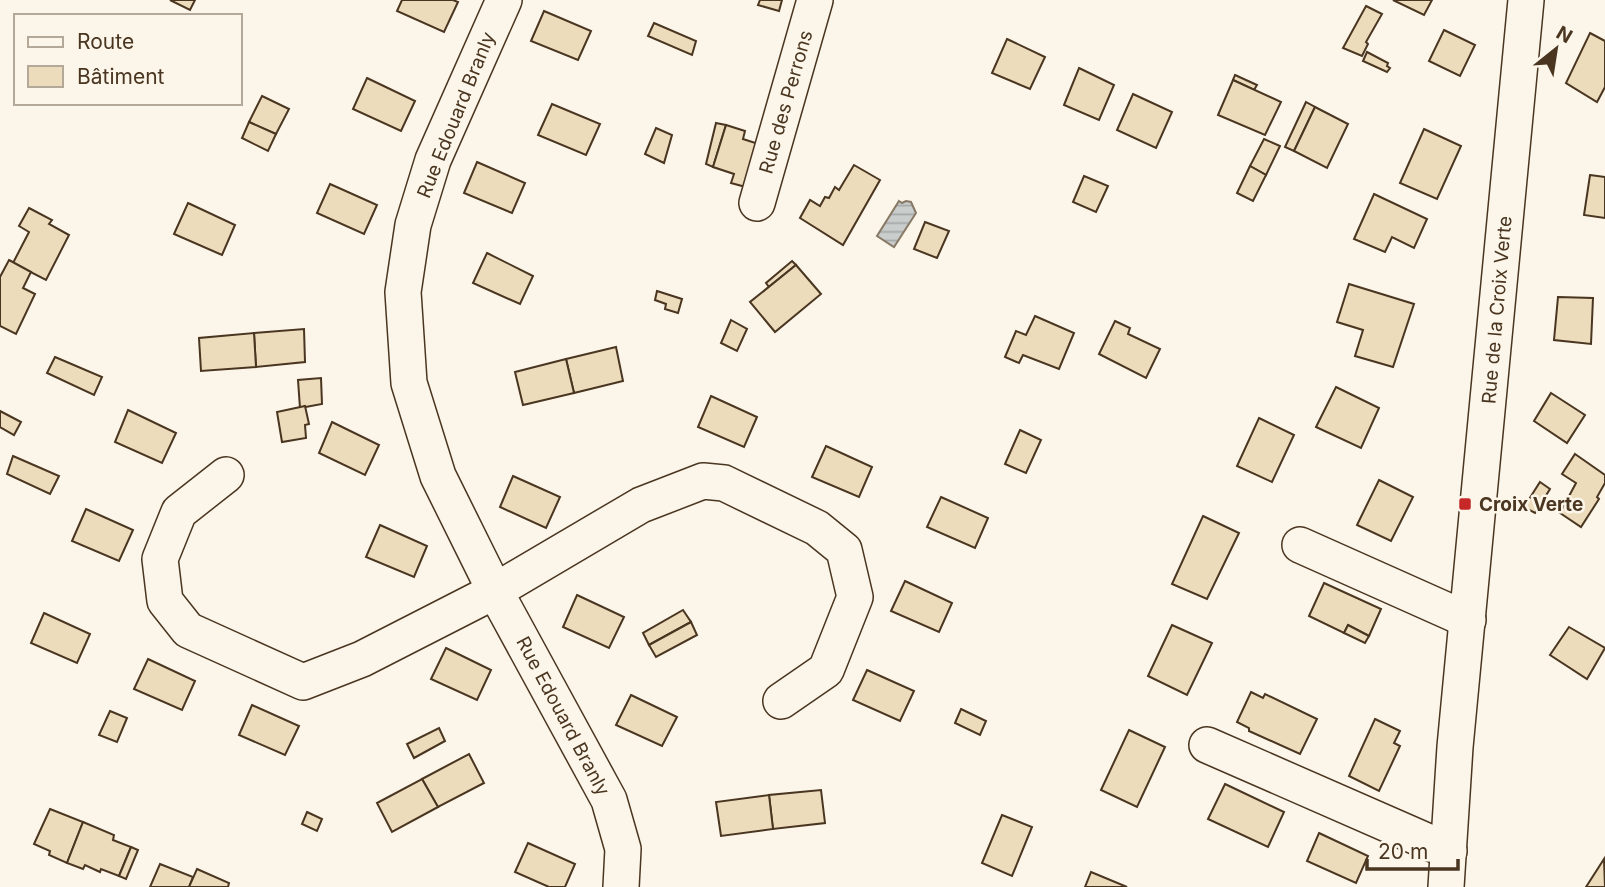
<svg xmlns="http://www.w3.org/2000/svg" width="1605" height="887" font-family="Inter,sans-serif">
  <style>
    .water { fill: url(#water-rules); stroke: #887966; stroke-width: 2 }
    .building { fill: #ecdcbc; stroke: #4a3520; stroke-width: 2 }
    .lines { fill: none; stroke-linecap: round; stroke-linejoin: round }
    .minor-casing { stroke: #4a3520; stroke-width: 38 }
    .minor { stroke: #fbf6e9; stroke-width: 35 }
    .poi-dot { fill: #c62828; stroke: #fbf6e9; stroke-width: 2.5 }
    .labels { text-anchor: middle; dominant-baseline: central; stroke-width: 5; stroke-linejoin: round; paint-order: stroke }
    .street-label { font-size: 19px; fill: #4a3520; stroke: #fbf6e9 }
    .poi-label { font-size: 19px; font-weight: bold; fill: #4a3520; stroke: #fbf6e9; text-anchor: start }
  </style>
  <defs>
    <pattern id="water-rules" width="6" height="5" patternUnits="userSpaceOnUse" patternTransform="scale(1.75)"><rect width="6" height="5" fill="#c9cecd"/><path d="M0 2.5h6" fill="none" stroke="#a5a8a6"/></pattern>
  </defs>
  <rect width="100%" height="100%" fill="#fbf6e9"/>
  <polygon class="water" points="899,201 902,203 906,201 911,202 916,213 894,247 877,236"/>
  <g class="building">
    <polygon points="170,0 195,0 190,10"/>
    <polygon points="402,0 453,0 458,2 444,32 397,11"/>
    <polygon points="760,0 782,0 779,11 758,5"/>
    <polygon points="1393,0 1432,0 1424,15"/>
    <polygon points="1366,6 1382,14 1366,42 1368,44 1362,56 1343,48"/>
    <polygon points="544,11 591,31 578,60 531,41"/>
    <polygon points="654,23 696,41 692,55 648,36"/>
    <polygon points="1444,30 1475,45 1460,76 1429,61"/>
    <polygon points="1590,33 1605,41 1605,87 1597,102 1566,83"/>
    <polygon points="1007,39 1045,57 1030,89 992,73"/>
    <polygon points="1367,52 1388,63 1387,66 1390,68 1387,72 1363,61"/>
    <polygon points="1079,68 1114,85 1099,120 1064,105"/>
    <polygon points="1235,75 1257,85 1254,90 1233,80"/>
    <polygon points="367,78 415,101 401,131 353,109"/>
    <polygon points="1233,80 1281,102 1265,135 1218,115"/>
    <polygon points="1133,94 1172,112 1156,148 1117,130"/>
    <polygon points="262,96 289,109 276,134 249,122"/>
    <polygon points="1306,102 1315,107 1294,151 1285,147"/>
    <polygon points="552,104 600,124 586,155 538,135"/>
    <polygon points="1315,107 1348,124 1327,168 1294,151"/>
    <polygon points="249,122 276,134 268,151 242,138"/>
    <polygon points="716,123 726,125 713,167 706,164"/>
    <polygon points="726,125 745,131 743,139 765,146 753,189 731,183 734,174 713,167"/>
    <polygon points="656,128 672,135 664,163 645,154"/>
    <polygon points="1424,129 1461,146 1437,199 1400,183"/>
    <polygon points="1264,139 1280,146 1266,175 1250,166"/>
    <polygon points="477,162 525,183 512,213 464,193"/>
    <polygon points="854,165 880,180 843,245 800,218 810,200 820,206 825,197 829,198 835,187 839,190"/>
    <polygon points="1250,166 1266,175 1253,201 1237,193"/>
    <polygon points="1590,175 1605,177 1605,218 1584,215"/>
    <polygon points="1084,176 1108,186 1096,212 1073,202"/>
    <polygon points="330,184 377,205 364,234 317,213"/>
    <polygon points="1374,194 1427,219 1414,248 1392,237 1385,252 1354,239"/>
    <polygon points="188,203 235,225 222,255 174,234"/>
    <polygon points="29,208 52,220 49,224 69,235 46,280 13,263 29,232 19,226"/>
    <polygon points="925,222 949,231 937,258 914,249"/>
    <polygon points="487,253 533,276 520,304 473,283"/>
    <polygon points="9,260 31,272 23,288 35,294 16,334 0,326 0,277"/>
    <polygon points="792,261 796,265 769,287 766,283"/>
    <polygon points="796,265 821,294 775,332 750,302"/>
    <polygon points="1349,284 1414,304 1393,367 1355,356 1363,330 1337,322"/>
    <polygon points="657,291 682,299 678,313 665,309 666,304 655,300"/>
    <polygon points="1558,297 1593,298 1591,344 1554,340"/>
    <polygon points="1035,316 1074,333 1059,369 1023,355 1019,363 1005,357 1016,331 1026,335"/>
    <polygon points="731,320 747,329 737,351 721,343"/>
    <polygon points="1115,321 1130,328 1128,334 1160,349 1146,378 1099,354"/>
    <polygon points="304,329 305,362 256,367 254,333"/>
    <polygon points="254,333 256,367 201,371 199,338"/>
    <polygon points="616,347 623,381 574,393 566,359"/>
    <polygon points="55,357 102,377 94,395 47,373"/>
    <polygon points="566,359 574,393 523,405 515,372"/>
    <polygon points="321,378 322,404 300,408 298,380"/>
    <polygon points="1336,387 1379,408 1361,448 1316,427"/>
    <polygon points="1551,393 1585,415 1567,443 1534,421"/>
    <polygon points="711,396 757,417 744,447 698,427"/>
    <polygon points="305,406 309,424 305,425 306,438 282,442 277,412"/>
    <polygon points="128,410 176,433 162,463 115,442"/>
    <polygon points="0,411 21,422 14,435 0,427"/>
    <polygon points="1259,418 1294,435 1272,482 1237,466"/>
    <polygon points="332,422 379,445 365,475 319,453"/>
    <polygon points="1020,430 1041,440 1026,473 1005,464"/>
    <polygon points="826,446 872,467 859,497 812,477"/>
    <polygon points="1575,454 1605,475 1605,483 1597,497 1599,499 1581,527 1560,513 1576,483 1562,474"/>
    <polygon points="13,456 59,476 50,494 7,474"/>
    <polygon points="513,476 560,497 546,528 500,507"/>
    <polygon points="1379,480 1413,497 1391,541 1357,525"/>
    <polygon points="1540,482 1550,489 1535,513 1524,507"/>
    <polygon points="941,497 988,518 975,548 927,527"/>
    <polygon points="86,509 133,530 119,561 72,541"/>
    <polygon points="1203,516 1239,533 1207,599 1172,584"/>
    <polygon points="380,525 427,546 414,577 366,557"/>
    <polygon points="905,581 952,603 939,632 891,611"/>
    <polygon points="1324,583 1381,609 1369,636 1348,625 1344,633 1309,616"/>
    <polygon points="577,595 624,617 609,648 563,627"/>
    <polygon points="683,610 691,622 649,645 643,633"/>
    <polygon points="44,613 90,634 77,663 31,643"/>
    <polygon points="691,622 697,635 656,657 649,645"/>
    <polygon points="1172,625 1212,643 1187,695 1148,676"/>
    <polygon points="1348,625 1369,636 1365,643 1344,633"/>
    <polygon points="1569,627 1605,648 1587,679 1550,655"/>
    <polygon points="446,648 491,670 477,700 431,679"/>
    <polygon points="148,659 195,681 182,710 134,689"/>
    <polygon points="867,670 914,691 900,721 853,700"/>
    <polygon points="1251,692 1263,698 1265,694 1317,719 1300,754 1249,731 1249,728 1237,722"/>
    <polygon points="631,695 677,717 662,746 616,725"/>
    <polygon points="252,705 299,726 285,755 239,735"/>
    <polygon points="961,709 986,721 980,735 955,723"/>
    <polygon points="110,711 127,718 117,742 99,735"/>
    <polygon points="1375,719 1400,731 1394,743 1400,746 1379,791 1349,776"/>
    <polygon points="439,728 445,741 414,758 407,744"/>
    <polygon points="1129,730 1165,747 1137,807 1101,790"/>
    <polygon points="469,754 484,783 438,807 422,779"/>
    <polygon points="422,779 438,807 392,832 377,803"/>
    <polygon points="1225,784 1284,812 1268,847 1208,819"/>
    <polygon points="821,790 825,823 773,829 769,795"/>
    <polygon points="769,795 773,829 721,836 716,802"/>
    <polygon points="50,809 83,822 67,863 49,855 50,851 34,844"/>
    <polygon points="307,812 322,819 317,831 302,824"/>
    <polygon points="1002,815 1032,827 1012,876 982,863"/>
    <polygon points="83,822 114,835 113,840 131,847 119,876 101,869 100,872 85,865 83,869 67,863"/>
    <polygon points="1319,833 1368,856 1356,883 1307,861"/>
    <polygon points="528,843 575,864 565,887 549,887 515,872"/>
    <polygon points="131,847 138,850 126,879 119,876"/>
    <polygon points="1604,859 1605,887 1586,887"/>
    <polygon points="160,864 193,877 189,887 150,887"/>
    <polygon points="197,869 229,883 228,887 189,887"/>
    <polygon points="1091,872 1127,887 1085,887"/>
  </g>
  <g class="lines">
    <g class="minor-casing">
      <g id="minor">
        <polyline points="504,0 433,160 413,225 403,292 409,383 438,476 495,591 609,800 623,849 621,887"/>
        <polyline points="757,203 815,0"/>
        <polyline points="226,475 179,512 160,559 165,601 188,630 303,682 362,659 495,591 641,505 703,481 724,483 817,528 844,550 855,597 826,670 781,701"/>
        <polyline points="1300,545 1468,620"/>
        <polyline points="1207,745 1449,851"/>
        <polyline points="1446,887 1455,747 1526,0"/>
      </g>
    </g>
    <use href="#minor" class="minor"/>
  </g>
  <rect class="poi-dot" x="1458" y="497" width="14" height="14" rx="3.5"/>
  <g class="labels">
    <g class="street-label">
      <text transform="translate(786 102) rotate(-74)">Rue des Perrons</text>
      <text transform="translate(456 115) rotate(-68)">Rue Edouard Branly</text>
      <text transform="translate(1497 310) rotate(-85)">Rue de la Croix Verte</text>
      <text transform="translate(563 716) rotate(62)">Rue Edouard Branly</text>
    </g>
    <g class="poi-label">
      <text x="1479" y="504">Croix Verte</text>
    </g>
  </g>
  <rect x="14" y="14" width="228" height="91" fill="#fbf6e9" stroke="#b4a999" stroke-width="2"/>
  <rect x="28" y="37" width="35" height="10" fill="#fbf6e9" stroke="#b4a999" stroke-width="2"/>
  <text x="77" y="49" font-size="21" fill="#4a3520">Route</text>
  <rect x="28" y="66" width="35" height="21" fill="#ecdcbc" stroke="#b4a999" stroke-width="2"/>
  <text x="77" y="84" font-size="21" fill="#4a3520">Bâtiment</text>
  <g transform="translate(1556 49) rotate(30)" stroke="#fbf6e9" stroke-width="5" paint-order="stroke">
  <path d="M0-5L12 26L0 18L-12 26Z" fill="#4a3520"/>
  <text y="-10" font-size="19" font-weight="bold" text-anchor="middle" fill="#4a3520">N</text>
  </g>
  <path d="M1367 859v10h91v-10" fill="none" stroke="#4a3520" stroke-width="3.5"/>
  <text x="1378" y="859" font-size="21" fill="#4a3520" stroke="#fbf6e9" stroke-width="5" paint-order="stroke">20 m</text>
</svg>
